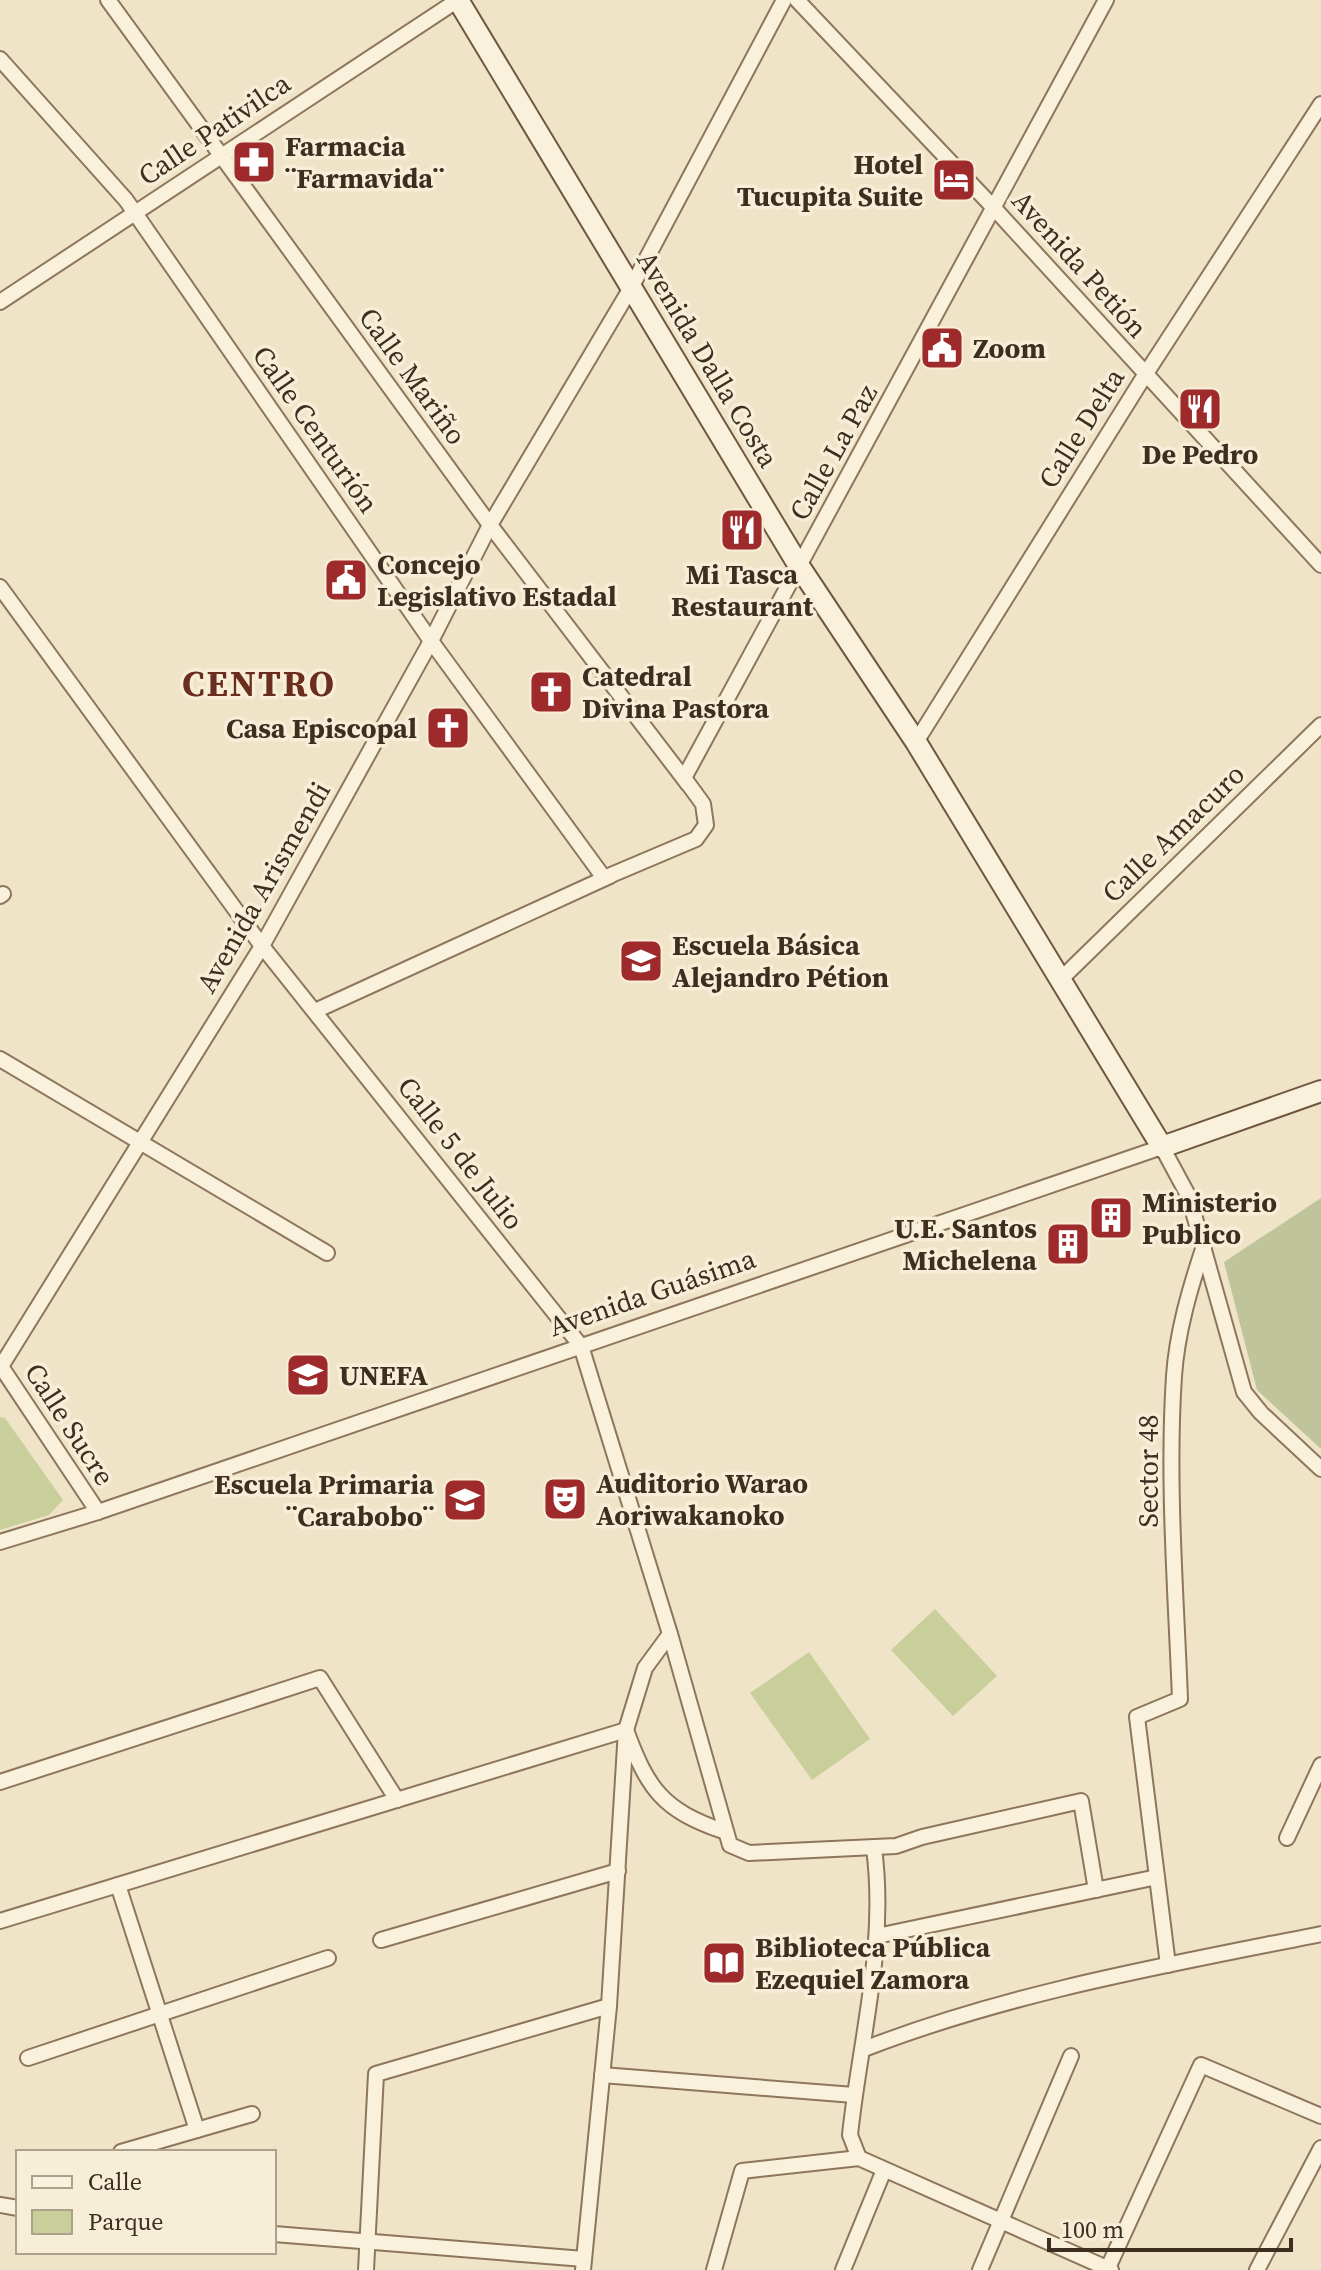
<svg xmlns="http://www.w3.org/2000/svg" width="1321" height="2270" font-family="'Source Serif 4',serif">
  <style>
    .green { fill: #c9cf9b }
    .cemetery { fill: #bfc49a }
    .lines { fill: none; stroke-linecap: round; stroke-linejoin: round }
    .minor-casing { stroke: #8d765c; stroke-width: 18 }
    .secondary-casing { stroke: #6f573f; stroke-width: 24 }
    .minor { stroke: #faf1dc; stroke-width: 14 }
    .secondary { stroke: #faf1dc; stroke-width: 20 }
    .labels { text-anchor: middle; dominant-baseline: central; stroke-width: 7; stroke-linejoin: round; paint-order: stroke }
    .street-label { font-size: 28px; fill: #3d2e20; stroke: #f7eed8 }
    .poi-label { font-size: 28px; font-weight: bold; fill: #3d2e20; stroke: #f7eed8; text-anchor: start }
    .district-label { font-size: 36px; font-weight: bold; letter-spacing: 2px; fill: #6b2e1e; stroke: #f7eed8 }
  </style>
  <rect width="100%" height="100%" fill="#f0e4c8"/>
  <g class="green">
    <polygon points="0,1417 5,1418 63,1500 49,1515 0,1530"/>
    <polygon points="935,1609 997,1676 953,1716 891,1650"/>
    <polygon points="809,1652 870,1739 812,1780 750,1693"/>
  </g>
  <polygon class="cemetery" points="1321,1198 1321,1449 1257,1390 1224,1262"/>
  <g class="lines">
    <g class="minor-casing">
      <g id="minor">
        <polyline points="108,0 490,525 688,784"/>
        <polyline points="797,0 993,207 1321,565"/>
        <polyline points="0,59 126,200 431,641 604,878 696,839 706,825 703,804 684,778 1106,0"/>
        <polyline points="0,302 458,0"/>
        <polyline points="0,587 262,946 581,1346 670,1634 730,1845 749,1853 896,1846 922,1837 1081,1801 1096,1890"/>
        <polyline points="916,742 1145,375 1321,104"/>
        <polyline points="0,896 3,894"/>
        <polyline points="1061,979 1321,725"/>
        <polyline points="315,1011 610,876"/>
        <polyline points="0,1059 327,1253"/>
        <polyline points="0,1365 98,1512"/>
        <polyline points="0,1368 262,946 431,641 490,525 632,286 784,0"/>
        <polyline points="0,1542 98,1512 1162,1147 1189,1197 1244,1392 1261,1413 1321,1469"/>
        <polyline points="0,1782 320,1678 397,1800"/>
        <polyline points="1287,1838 1321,1765"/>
        <polyline points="118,1885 197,2130"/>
        <path d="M0 1921 626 1730C648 1790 663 1810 723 1831"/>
        <polyline points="877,1936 1157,1877"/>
        <polyline points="381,1940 618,1871"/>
        <path d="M1168 1965 1137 1717 1180 1699C1176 1595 1167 1480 1174 1376 1177 1332 1190 1288 1204 1246"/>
        <path d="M864 2049C1011 1992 1167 1965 1321 1934"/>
        <polyline points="28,2058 328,1958"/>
        <polyline points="602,2075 854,2095"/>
        <polyline points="121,2152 252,2114"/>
        <path d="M859 2158 850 2135C860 2038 887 1947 874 1848"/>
        <polyline points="0,2205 18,2208"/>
        <polyline points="274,2234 584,2259"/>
        <polyline points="366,2270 376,2074 609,2006"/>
        <polyline points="583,2270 609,2006 626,1730 645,1668 670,1634"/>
        <polyline points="714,2270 742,2171 859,2158 1111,2270"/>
        <polyline points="843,2270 884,2170"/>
        <polyline points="980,2270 1071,2056"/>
        <polyline points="1107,2270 1201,2065 1321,2116"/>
        <polyline points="1257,2270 1321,2148"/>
      </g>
    </g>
    <g class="secondary-casing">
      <polyline id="secondary" points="458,0 799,566 916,742 1162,1147 1321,1091"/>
    </g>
    <use href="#minor" class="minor"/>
    <use href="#secondary" class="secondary"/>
  </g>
  <defs>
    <g id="pharmacy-square" transform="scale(2.3)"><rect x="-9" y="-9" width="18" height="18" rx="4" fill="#9e2a2b" stroke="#f7eed8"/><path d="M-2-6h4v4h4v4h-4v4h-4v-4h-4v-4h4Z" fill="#fff"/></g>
    <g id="hotel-square" transform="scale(2.3)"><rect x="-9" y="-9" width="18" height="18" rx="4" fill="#9e2a2b" stroke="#f7eed8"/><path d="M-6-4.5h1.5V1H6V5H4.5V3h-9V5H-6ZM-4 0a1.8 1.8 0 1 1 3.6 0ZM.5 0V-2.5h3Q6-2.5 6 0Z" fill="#fff"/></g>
    <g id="civic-square" transform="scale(2.3)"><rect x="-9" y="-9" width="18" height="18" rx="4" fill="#9e2a2b" stroke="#f7eed8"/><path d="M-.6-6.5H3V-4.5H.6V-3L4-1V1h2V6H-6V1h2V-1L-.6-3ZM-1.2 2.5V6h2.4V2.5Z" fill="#fff"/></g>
    <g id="restaurant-square" transform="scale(2.3)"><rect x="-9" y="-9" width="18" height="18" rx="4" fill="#9e2a2b" stroke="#f7eed8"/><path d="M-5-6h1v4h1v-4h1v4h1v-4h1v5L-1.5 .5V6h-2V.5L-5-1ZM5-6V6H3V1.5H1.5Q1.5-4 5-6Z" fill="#fff"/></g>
    <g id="church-square" transform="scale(2.3)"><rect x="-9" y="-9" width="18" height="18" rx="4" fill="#9e2a2b" stroke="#f7eed8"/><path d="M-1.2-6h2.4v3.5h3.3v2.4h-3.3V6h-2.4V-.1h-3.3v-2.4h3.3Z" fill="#fff"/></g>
    <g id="school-square" transform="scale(2.3)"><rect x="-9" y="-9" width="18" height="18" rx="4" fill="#9e2a2b" stroke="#f7eed8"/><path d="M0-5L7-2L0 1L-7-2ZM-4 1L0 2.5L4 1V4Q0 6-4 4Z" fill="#fff"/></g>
    <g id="building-square" transform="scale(2.3)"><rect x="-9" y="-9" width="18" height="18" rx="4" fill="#9e2a2b" stroke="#f7eed8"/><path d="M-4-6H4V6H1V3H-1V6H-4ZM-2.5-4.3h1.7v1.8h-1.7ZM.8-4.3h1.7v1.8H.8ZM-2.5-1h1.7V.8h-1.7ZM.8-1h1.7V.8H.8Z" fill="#fff"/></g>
    <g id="university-square" transform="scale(2.3)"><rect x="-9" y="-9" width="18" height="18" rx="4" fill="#9e2a2b" stroke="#f7eed8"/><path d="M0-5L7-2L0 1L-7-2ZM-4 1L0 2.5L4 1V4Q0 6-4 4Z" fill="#fff"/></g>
    <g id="theatre-square" transform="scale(2.3)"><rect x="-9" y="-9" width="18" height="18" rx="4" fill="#9e2a2b" stroke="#f7eed8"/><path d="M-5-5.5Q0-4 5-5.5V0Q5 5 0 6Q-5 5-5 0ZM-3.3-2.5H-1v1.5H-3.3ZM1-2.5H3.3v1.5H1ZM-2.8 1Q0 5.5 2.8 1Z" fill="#fff"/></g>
    <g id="library-square" transform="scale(2.3)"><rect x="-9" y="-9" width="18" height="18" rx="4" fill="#9e2a2b" stroke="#f7eed8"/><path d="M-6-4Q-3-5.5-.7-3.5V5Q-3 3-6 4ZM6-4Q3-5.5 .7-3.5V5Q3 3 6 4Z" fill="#fff"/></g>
  </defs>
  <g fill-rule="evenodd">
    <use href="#pharmacy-square" x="254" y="162"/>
    <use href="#hotel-square" x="954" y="180"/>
    <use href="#civic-square" x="942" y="348"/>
    <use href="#restaurant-square" x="1200" y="409"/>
    <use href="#restaurant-square" x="742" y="530"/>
    <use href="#civic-square" x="346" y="580"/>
    <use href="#church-square" x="551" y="692"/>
    <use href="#church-square" x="448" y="728"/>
    <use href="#school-square" x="641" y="961"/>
    <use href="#building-square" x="1111" y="1218"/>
    <use href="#building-square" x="1068" y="1244"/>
    <use href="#university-square" x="308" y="1375"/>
    <use href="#theatre-square" x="565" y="1499"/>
    <use href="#school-square" x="465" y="1500"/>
    <use href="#library-square" x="724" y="1963"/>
  </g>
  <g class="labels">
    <g class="street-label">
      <text transform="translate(214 129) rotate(-34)">Calle Pativilca</text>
      <text transform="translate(1080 264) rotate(48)">Avenida Petión</text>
      <text transform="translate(708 359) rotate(59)">Avenida Dalla Costa</text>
      <text transform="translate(413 376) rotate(54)">Calle Mariño</text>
      <text transform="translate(1081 428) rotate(-58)">Calle Delta</text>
      <text transform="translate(316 429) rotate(55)">Calle Centurión</text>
      <text transform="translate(833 452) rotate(-61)">Calle La Paz</text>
      <text transform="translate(1173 833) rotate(-44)">Calle Amacuro</text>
      <text transform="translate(263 887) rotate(-60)">Avenida Arismendi</text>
      <text transform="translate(461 1153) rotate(52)">Calle 5 de Julio</text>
      <text transform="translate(652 1292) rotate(-19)">Avenida Guásima</text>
      <text transform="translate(70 1424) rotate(57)">Calle Sucre</text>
      <text transform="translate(1148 1471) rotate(-90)">Sector 48</text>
    </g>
    <g class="poi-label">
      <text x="285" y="146">Farmacia<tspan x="285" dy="32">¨Farmavida¨</tspan></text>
      <text x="923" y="164" text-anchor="end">Hotel<tspan x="923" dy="32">Tucupita Suite</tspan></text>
      <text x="973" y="348">Zoom</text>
      <text x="1200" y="454" text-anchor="middle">De Pedro</text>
      <text x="377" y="564">Concejo<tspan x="377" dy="32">Legislativo Estadal</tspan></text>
      <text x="742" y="574" text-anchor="middle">Mi Tasca<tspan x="742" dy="32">Restaurant</tspan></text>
      <text x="582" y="676">Catedral<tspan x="582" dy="32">Divina Pastora</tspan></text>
      <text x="417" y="728" text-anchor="end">Casa Episcopal</text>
      <text x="672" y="945">Escuela Básica<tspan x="672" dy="32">Alejandro Pétion</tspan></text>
      <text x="1142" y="1202">Ministerio<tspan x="1142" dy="32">Publico</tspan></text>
      <text x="1037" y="1228" text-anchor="end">U.E. Santos<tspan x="1037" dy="32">Michelena</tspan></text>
      <text x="339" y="1375">UNEFA</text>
      <text x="596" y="1483">Auditorio Warao<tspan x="596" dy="32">Aoriwakanoko</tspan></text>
      <text x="434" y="1484" text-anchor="end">Escuela Primaria<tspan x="434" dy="32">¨Carabobo¨</tspan></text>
      <text x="755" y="1947">Biblioteca Pública<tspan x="755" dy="32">Ezequiel Zamora</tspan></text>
    </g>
    <g class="district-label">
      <text x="259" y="683">CENTRO</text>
    </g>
  </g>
  <rect x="16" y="2150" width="260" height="104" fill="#f7eed8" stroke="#ada18e" stroke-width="2"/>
  <rect x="32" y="2176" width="40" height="12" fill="#faf1dc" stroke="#ada18e" stroke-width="2"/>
  <text x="88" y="2190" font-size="24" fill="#3d2e20">Calle</text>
  <rect x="32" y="2210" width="40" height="24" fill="#c9cf9b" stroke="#ada18e" stroke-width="2"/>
  <text x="88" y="2230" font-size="24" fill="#3d2e20">Parque</text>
  <path d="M1049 2238v12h242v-12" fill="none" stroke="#3d2e20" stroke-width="4"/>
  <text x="1061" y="2238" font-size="24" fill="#3d2e20" stroke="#f7eed8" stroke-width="6" paint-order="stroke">100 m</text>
</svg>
